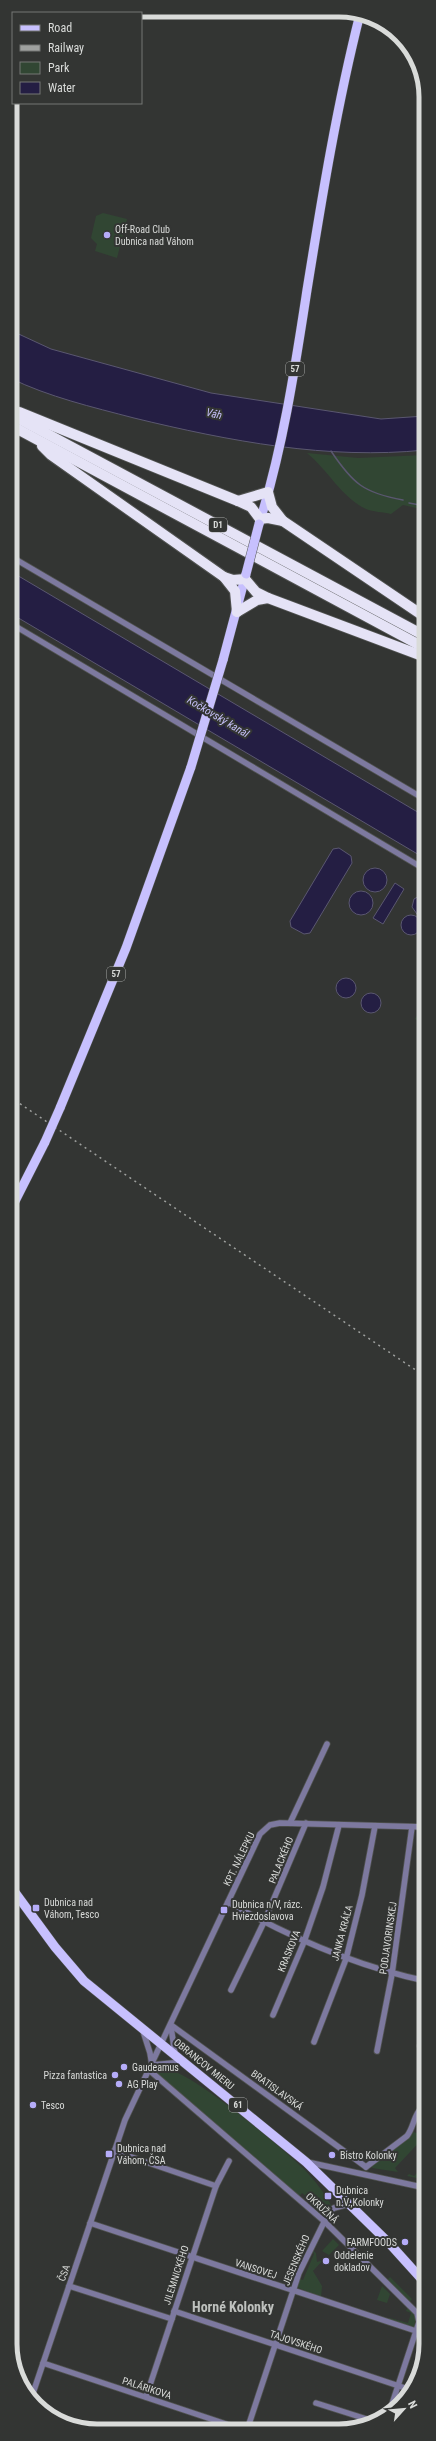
<svg xmlns="http://www.w3.org/2000/svg" width="436" height="2441" font-family="'Roboto Condensed',sans-serif">
  <style>
    .green { fill: #314633 }
    .water { fill: #241e43; stroke: #5a5770 }
    .lines { fill: none; stroke-linecap: round; stroke-linejoin: round }
    .stream { stroke: #5a5770; stroke-width: 1.5 }
    .minor-casing { stroke: #515351; stroke-width: 7 }
    .primary-casing { stroke: #515351; stroke-width: 10 }
    .motorway-casing { stroke: #515351; stroke-width: 12 }
    .minor { stroke: #7d799f; stroke-width: 5.5 }
    .primary { stroke: #c7c0fe; stroke-width: 9 }
    .motorway { stroke: #e5e3f6; stroke-width: 10 }
    .rail { stroke: #9fa19f; stroke-width: 1.5; stroke-dasharray: 2 4; stroke-linecap: butt }
    .primary-bridge-casing { stroke: #515351; stroke-width: 10; stroke-linecap: butt }
    .primary-bridge { stroke: #c7c0fe; stroke-width: 9 }
    .poi-dot { fill: #b5acf8; stroke: #333533; stroke-width: 1.5 }
    .labels { text-anchor: middle; dominant-baseline: central; stroke-width: 4; stroke-linejoin: round; paint-order: stroke }
    .shield { fill: #333533; stroke: #a7a9a7; stroke-width: 1 }
    .shield-label { font-size: 9px; font-weight: bold; fill: #d9dbd9 }
    .poi-label { font-size: 10px; fill: #d9dbd9; stroke: #333533; text-anchor: start }
    .street-label { font-size: 10px; fill: #d9dbd9; stroke: #333533 }
    .water-label { font-size: 11px; font-style: italic; fill: #c4bef6; stroke: #333533 }
    .district-label { font-size: 14px; font-weight: bold; fill: #bec1be; stroke: #333533 }
    .rim { fill: none; stroke: #d9dbd9; stroke-width: 5 }
  </style>
  <rect width="100%" height="100%" fill="#333533"/>
  <g class="green">
    <polygon points="103,213 127,219 117,258 95,251 97,244 91,238 96,216"/>
    <path d="M307 453 358 458 425 455V510L403 505 391 514C383 512 373 512 366 509 342 498 327 469 307 453Z"/>
    <polygon points="426,1000 426,1025 415,1019"/>
    <path d="M162 2068C190 2069 282 2148 305 2170 315 2181 325 2193 332 2207L323 2214 316 2211 319 2208 302 2193 299 2197 154 2071Z"/>
    <polygon points="413,2132 426,2135 395,2168 398,2172 372,2168 373,2164"/>
    <polygon points="426,2164 426,2180 407,2176 409,2174 414,2176"/>
    <polygon points="333,2239 339,2245 329,2255 322,2251"/>
    <polygon points="312,2250 316,2253 317,2262 323,2260 313,2271 322,2286 321,2298 297,2287 299,2279 303,2280 314,2254"/>
    <polygon points="390,2277 412,2299 409,2303 386,2281"/>
    <polygon points="382,2286 390,2294 387,2303 377,2300"/>
    <polygon points="408,2306 416,2316 414,2327 385,2319 390,2318 408,2323 411,2313 406,2311"/>
  </g>
  <g class="water">
    <path d="M10 330 51 349 211 393 381 419 425 416V450C328 460 229 441 134 418 92 407 49 397 10 378Z"/>
    <polygon points="10,571 426,817 426,859 10,613"/>
    <polygon points="339,848 351,856 352,863 310,933 304,934 291,927 290,921 333,849"/>
    <circle cx="375" cy="880" r="12"/>
    <polygon points="395,883 404,889 383,924 373,918"/>
    <circle cx="361" cy="903" r="12"/>
    <polygon points="421,895 426,895 426,914 417,914 412,907 414,899"/>
    <circle cx="411" cy="925" r="10"/>
    <circle cx="346" cy="988" r="10"/>
    <circle cx="371" cy="1003" r="10"/>
  </g>
  <g class="lines">
    <g class="stream">
      <path d="M331 451C353 484 364 493 403 500"/>
      <polyline points="409,503 425,506"/>
    </g>
    <g class="minor-casing">
      <g id="minor">
        <polyline points="10,556 426,800"/>
        <polyline points="10,623 426,870"/>
        <polyline points="290,1823 327,1744"/>
        <path d="M228 1902C291 1938 355 1966 426 1981"/>
        <polyline points="231,1990 264,1922 306,1823"/>
        <polyline points="273,2015 304,1942 323,1887 339,1825"/>
        <polyline points="171,2025 366,2167"/>
        <polyline points="171,2027 175,2054"/>
        <polyline points="143,2031 150,2053 152,2065"/>
        <polyline points="314,2042 346,1959 362,1895 375,1826"/>
        <polyline points="420,2046 426,2020"/>
        <polyline points="377,2051 392,1974 412,1827"/>
        <polyline points="152,2065 183,2062"/>
        <polyline points="149,2070 324,2221 417,2313 419,2322 389,2413"/>
        <polyline points="114,2151 216,2186"/>
        <polyline points="307,2162 426,2188"/>
        <path d="M366 2167 407 2136C415 2126 413 2112 426 2105"/>
        <polyline points="90,2223 416,2331"/>
        <polyline points="69,2286 172,2319"/>
        <polyline points="174,2311 411,2390"/>
        <polyline points="43,2363 244,2430"/>
        <polyline points="146,2397 216,2186 229,2161"/>
        <polyline points="31,2399 125,2120 260,1834 270,1825 280,1823 426,1827"/>
        <polyline points="316,2403 376,2422"/>
        <polyline points="247,2430 299,2273 329,2212 334,2208 349,2204"/>
      </g>
    </g>
    <g class="primary-casing">
      <g id="primary">
        <path d="M259 524C283 448 295 368 307 290 322 197 337 105 360 14"/>
        <polyline points="223,660 246,574"/>
        <polyline points="60,1108 126,948 191,767"/>
        <polyline points="10,1211 45,1142"/>
        <polyline points="11,1887 55,1947 84,1981 306,2162 389,2243 426,2284"/>
      </g>
    </g>
    <g class="motorway-casing">
      <g id="motorway">
        <polyline points="19,412 238,501 251,507 260,519 268,518 283,521"/>
        <polyline points="10,414 425,636"/>
        <polyline points="10,425 425,648"/>
        <polyline points="42,446 51,455 224,577 235,591 237,612"/>
        <polyline points="238,501 268,492 272,507 283,521 425,617"/>
        <polyline points="224,577 233,580 245,579 256,592 268,598 425,657"/>
        <polyline points="237,612 257,600 268,598"/>
      </g>
    </g>
    <use href="#minor" class="minor"/>
    <use href="#primary" class="primary"/>
    <use href="#motorway" class="motorway"/>
    <polyline class="rail" points="10,1097 426,1377"/>
    <g class="primary-bridge-casing">
      <g id="primary-bridge">
        <polyline points="246,574 259,524"/>
        <polyline points="191,767 223,660"/>
        <polyline points="45,1142 60,1108"/>
      </g>
    </g>
    <use href="#primary-bridge" class="primary-bridge"/>
  </g>
  <g class="poi-dot">
    <circle cx="107" cy="235" r="4"/>
    <rect x="32" y="1904" width="8" height="8" rx="2"/>
    <rect x="220" y="1906" width="8" height="8" rx="2"/>
    <circle cx="124" cy="2067" r="4"/>
    <circle cx="115" cy="2075" r="4"/>
    <circle cx="119" cy="2084" r="4"/>
    <circle cx="33" cy="2105" r="4"/>
    <rect x="105" y="2150" width="8" height="8" rx="2"/>
    <circle cx="332" cy="2155" r="4"/>
    <rect x="324" y="2192" width="8" height="8" rx="2"/>
    <circle cx="405" cy="2242" r="4"/>
    <circle cx="326" cy="2261" r="4"/>
  </g>
  <g class="labels">
    <g class="shield">
      <rect x="286" y="362" width="18" height="14" rx="3"/>
      <rect x="209" y="518" width="18" height="14" rx="3"/>
      <rect x="107" y="967" width="18" height="14" rx="3"/>
      <rect x="229" y="2098" width="18" height="14" rx="3"/>
    </g>
    <g class="shield-label">
      <text x="295" y="369">57</text>
      <text x="218" y="525">D1</text>
      <text x="116" y="974">57</text>
      <text x="238" y="2105">61</text>
    </g>
    <g class="poi-label">
      <text x="115" y="229">Off-Road Club<tspan x="115" dy="12">Dubnica nad Váhom</tspan></text>
      <text x="44" y="1902">Dubnica nad<tspan x="44" dy="12">Váhom, Tesco</tspan></text>
      <text x="232" y="1904">Dubnica n/V, rázc.<tspan x="232" dy="12">Hviezdoslavova</tspan></text>
      <text x="132" y="2067">Gaudeamus</text>
      <text x="107" y="2075" text-anchor="end">Pizza fantastica</text>
      <text x="127" y="2084">AG Play</text>
      <text x="41" y="2105">Tesco</text>
      <text x="117" y="2148">Dubnica nad<tspan x="117" dy="12">Váhom, ČSA</tspan></text>
      <text x="340" y="2155">Bistro Kolonky</text>
      <text x="336" y="2190">Dubnica<tspan x="336" dy="12">n.V.,Kolonky</tspan></text>
      <text x="397" y="2242" text-anchor="end">FARMFOODS</text>
      <text x="334" y="2255">Oddelenie<tspan x="334" dy="12">dokladov</tspan></text>
    </g>
    <g class="street-label">
      <text transform="translate(239 1859) rotate(-64)">KPT. NÁLEPKU</text>
      <text transform="translate(281 1860) rotate(-68)">PALACKÉHO</text>
      <text transform="translate(342 1933) rotate(-75)">JANKA KRÁĽA</text>
      <text transform="translate(388 1938) rotate(-82)">PODJAVORINSKEJ</text>
      <text transform="translate(289 1951) rotate(-68)">KRASKOVA</text>
      <text transform="translate(204 2064) rotate(39)">OBRANCOV MIERU</text>
      <text transform="translate(277 2090) rotate(36)">BRATISLAVSKÁ</text>
      <text transform="translate(322 2208) rotate(42)">OKRUŽNÁ</text>
      <text transform="translate(296 2260) rotate(-67)">JESENSKÉHO</text>
      <text transform="translate(256 2269) rotate(18)">VANSOVEJ</text>
      <text transform="translate(64 2273) rotate(-71)">ČSA</text>
      <text transform="translate(176 2275) rotate(-72)">JILEMNICKÉHO</text>
      <text transform="translate(296 2342) rotate(18)">TAJOVSKÉHO</text>
      <text transform="translate(147 2388) rotate(18)">PALÁRIKOVA</text>
    </g>
    <g class="water-label">
      <text transform="translate(214 414) rotate(13)">Váh</text>
      <text transform="translate(218 717) rotate(31)">Kočkovský kanál</text>
    </g>
    <g class="district-label">
      <text x="233" y="2307">Horné Kolonky</text>
    </g>
  </g>
  <path d="M0 0H436V2441H0ZM97 17H339A80 80 0 0 1 419 97V2344A80 80 0 0 1 339 2424H97A80 80 0 0 1 17 2344V97A80 80 0 0 1 97 17Z" fill="#333533" fill-rule="evenodd"/>
  <path class="rim" d="M97 17H339A80 80 0 0 1 419 97V2344A80 80 0 0 1 339 2424H97A80 80 0 0 1 17 2344V97A80 80 0 0 1 97 17Z"/>
  <rect x="12" y="12" width="130" height="92" fill="#333533" stroke="#757775"/>
  <rect x="20" y="25" width="20" height="6" fill="#c7c0fe" stroke="#757775"/>
  <text x="48" y="32" font-size="12" fill="#d9dbd9">Road</text>
  <rect x="20" y="45" width="20" height="6" fill="#9fa19f" stroke="#757775"/>
  <text x="48" y="52" font-size="12" fill="#d9dbd9">Railway</text>
  <rect x="20" y="62" width="20" height="12" fill="#314633" stroke="#757775"/>
  <text x="48" y="72" font-size="12" fill="#d9dbd9">Park</text>
  <rect x="20" y="82" width="20" height="12" fill="#241e43" stroke="#757775"/>
  <text x="48" y="92" font-size="12" fill="#d9dbd9">Water</text>
  <g transform="translate(404 2409) rotate(63)" stroke="#333533" stroke-width="3" paint-order="stroke">
  <path d="M0-3L7 15L0 10L-7 15Z" fill="#d9dbd9"/>
  <text y="-6" font-size="11" font-weight="bold" text-anchor="middle" fill="#d9dbd9">N</text>
  </g>
</svg>
